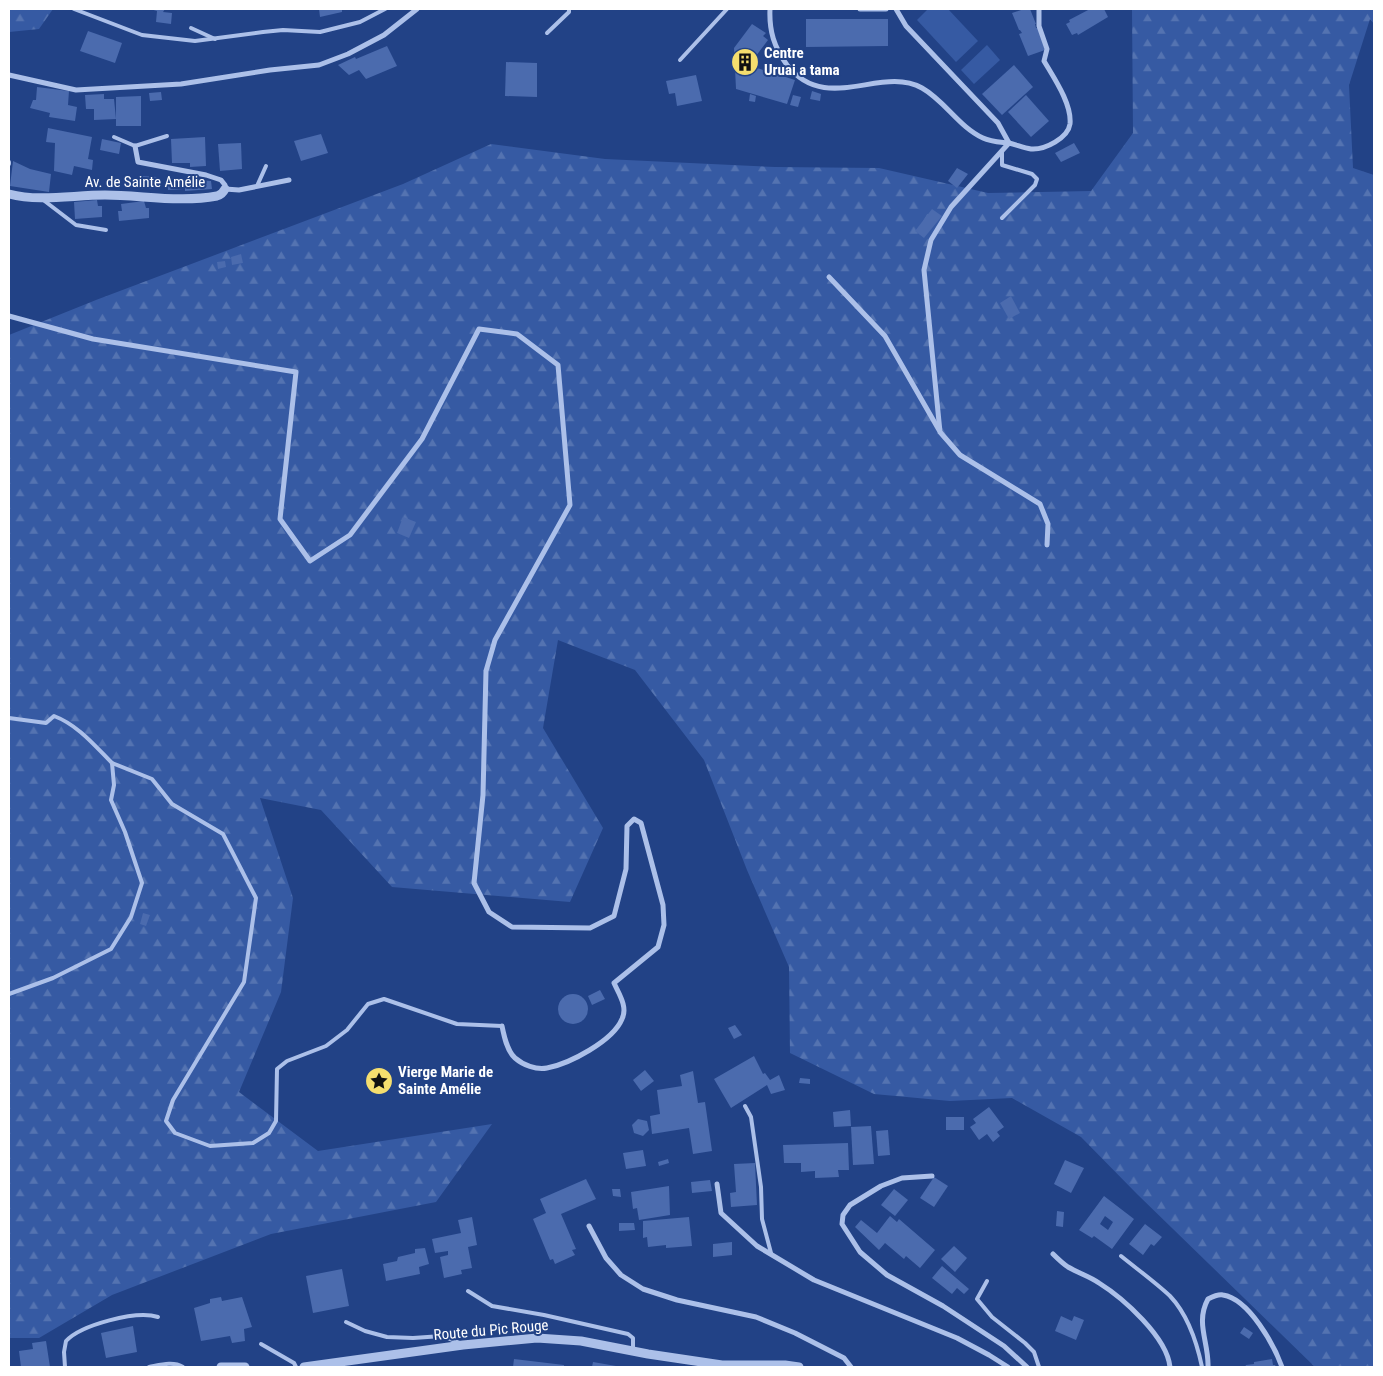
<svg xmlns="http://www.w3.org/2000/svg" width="1383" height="1376" font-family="'Roboto Condensed',sans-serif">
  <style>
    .forest { fill: url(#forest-firs) }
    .pitch { fill: #365aa3 }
    .building { fill: #4b6bae; fill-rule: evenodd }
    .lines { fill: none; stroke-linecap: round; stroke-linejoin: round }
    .service { stroke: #acc0e9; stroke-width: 4 }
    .minor { stroke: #acc0e9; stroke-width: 5 }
    .tertiary { stroke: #acc0e9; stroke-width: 9 }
    .labels { text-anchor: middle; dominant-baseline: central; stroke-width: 4; stroke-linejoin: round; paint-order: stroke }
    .poi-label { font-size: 15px; font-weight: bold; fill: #fff; stroke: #224286; text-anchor: start }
    .street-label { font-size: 15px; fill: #fff; stroke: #224286 }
  </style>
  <defs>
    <pattern id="forest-firs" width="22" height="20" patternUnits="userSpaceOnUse" patternTransform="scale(1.25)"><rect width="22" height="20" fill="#365aa3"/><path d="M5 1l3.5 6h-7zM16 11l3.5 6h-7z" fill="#5473b1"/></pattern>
  </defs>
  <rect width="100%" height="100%" fill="#224286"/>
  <g class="forest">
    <polygon points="9,9 53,9 39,29 9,32"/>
    <polygon points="1132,9 1374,9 1374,24 1370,19 1349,85 1353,168 1374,175 1374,1367 1315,1367 1137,1194 1081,1137 1012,1098 950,1101 874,1094 790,1053 789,967 747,870 704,760 635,670 558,640 543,728 603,828 570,902 392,887 321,810 260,798 293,898 281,992 239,1092 318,1151 492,1124 436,1202 271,1234 112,1295 39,1338 9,1338 9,335 96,300 403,184 491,144 605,159 775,167 879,168 988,193 1091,191 1133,133"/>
  </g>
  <g class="pitch">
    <polygon points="928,9 948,9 978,41 956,62 917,20"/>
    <polygon points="987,45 1000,60 974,84 961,70"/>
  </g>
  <g class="building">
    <polygon points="150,9 165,9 163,12 172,13 171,24 156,22 157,11"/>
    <polygon points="319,9 342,9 342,12 320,17"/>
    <polygon points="1024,9 1030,9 1036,24 1035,24 1036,28 1038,28 1045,50 1028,56 1019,34 1022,33 1020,30 1019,30 1012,13"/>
    <polygon points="1090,9 1104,9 1108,17 1078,35 1077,33 1072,35 1066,24 1070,22 1069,20"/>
    <polygon points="806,19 888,19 888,46 806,47"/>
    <polygon points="752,24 766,33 763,36 768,40 756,56 757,68 795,80 787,104 736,89 734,48"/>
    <polygon points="88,31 122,43 115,63 80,51"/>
    <polygon points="387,46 397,66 366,79 359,70 349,75 338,65 355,57 356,59"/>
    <polygon points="506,62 537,63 537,97 505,96"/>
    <polygon points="1014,65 1033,87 1002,115 982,94"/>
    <polygon points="696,75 702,101 677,106 675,93 669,94 666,81"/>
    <polygon points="37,87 69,91 68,105 77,107 75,121 49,117 50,113 30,108 33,100 36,100"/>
    <polygon points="812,91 821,94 820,101 810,99"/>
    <polygon points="161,92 162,100 150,101 149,93"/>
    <polygon points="104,94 104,99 114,99 116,119 94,120 94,109 86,109 85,95"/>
    <polygon points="750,94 756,96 755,102 749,101"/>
    <polygon points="793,95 801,97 798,107 790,105"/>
    <polygon points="1026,95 1049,121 1031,137 1008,112"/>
    <polygon points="141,96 141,126 116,126 116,97"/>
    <polygon points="48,128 92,137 88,159 93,160 92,170 74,166 72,175 54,171 55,143 46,142"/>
    <polygon points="321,134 328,153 301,161 294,141"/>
    <polygon points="205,137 206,166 190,167 190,163 172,163 171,139"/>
    <polygon points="102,139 121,143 119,154 100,150"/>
    <polygon points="241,143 242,169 220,171 218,144"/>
    <polygon points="1074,143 1080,153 1061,162 1055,153"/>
    <polygon points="13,161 30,169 51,174 49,192 10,186"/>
    <polygon points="957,168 968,174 957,188 948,181"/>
    <polygon points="141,176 157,177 157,188 141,189"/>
    <polygon points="168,178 184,178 184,189 168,190"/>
    <polygon points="185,179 211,181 212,189 185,191"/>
    <polygon points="97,200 98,206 102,206 102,217 75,219 74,202"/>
    <polygon points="144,201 146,208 149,208 149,218 119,221 118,211 122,211 121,204"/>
    <polygon points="932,209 942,216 924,238 915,231"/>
    <polygon points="241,254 243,263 232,265 231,257"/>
    <polygon points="225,261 226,267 218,269 217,262"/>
    <polygon points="1011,296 1020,313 1009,319 1000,303"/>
    <polygon points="403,517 416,522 409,538 397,533"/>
    <polygon points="143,913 150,915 146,926 140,924"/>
    <polygon points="600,990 605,999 592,1005 588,996"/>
    <circle cx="573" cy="1009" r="15"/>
    <polygon points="735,1025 742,1035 734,1039 728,1028"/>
    <polygon points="754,1056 763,1074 765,1073 770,1080 779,1075 785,1090 771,1094 767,1085 731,1108 714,1079"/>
    <polygon points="645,1070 654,1081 641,1091 633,1080"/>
    <polygon points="693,1071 698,1103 705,1102 712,1151 693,1154 689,1128 652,1134 650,1116 660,1114 657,1090 682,1086 680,1075"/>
    <polygon points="800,1078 810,1079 810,1084 799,1083"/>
    <polygon points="989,1107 1004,1127 997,1132 1000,1136 993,1142 987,1134 979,1140 970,1127 976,1123 973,1119"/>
    <polygon points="850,1110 851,1126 834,1127 833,1112"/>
    <rect x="946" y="1117" width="18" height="13"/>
    <polygon points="638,1119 647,1121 649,1130 643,1136 634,1133 632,1125"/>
    <polygon points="871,1126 874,1164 853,1165 851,1127"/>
    <polygon points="888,1130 890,1155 878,1156 876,1131"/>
    <polygon points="848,1143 849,1170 838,1170 839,1177 815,1178 815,1171 801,1172 801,1163 784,1163 783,1145"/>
    <polygon points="643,1150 646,1166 626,1169 623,1153"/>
    <polygon points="668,1159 669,1163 659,1166 658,1162"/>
    <polygon points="1065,1160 1084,1168 1071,1193 1054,1184"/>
    <polygon points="755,1163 757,1205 731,1207 730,1193 736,1192 734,1164"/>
    <polygon points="934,1177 948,1186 934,1207 920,1198"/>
    <polygon points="586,1179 596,1199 561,1214 576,1249 572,1250 575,1255 555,1264 553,1259 550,1260 533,1219 546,1213 540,1199"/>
    <polygon points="710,1180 712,1191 692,1193 691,1182"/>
    <polygon points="669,1186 670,1215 639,1220 637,1208 633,1209 631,1192"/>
    <polygon points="612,1189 620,1189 621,1197 613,1196"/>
    <polygon points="894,1189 908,1200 895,1216 881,1205"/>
    <path d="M1104 1196 1134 1219 1112 1249 1094 1236 1092 1238 1079 1230ZM1105 1216 1113 1222 1108 1230 1100 1224Z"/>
    <polygon points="1057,1211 1064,1212 1063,1227 1056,1226"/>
    <polygon points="890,1216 897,1222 899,1219 935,1250 920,1268 906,1256 904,1259 885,1243 879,1250 855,1227 861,1220 877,1233"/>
    <polygon points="472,1217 477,1245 468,1247 472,1268 461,1270 462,1274 444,1278 440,1257 448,1255 448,1251 435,1253 432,1239 461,1233 458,1220"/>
    <polygon points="689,1217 692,1246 666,1248 666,1245 648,1247 647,1237 643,1238 643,1221"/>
    <polygon points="619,1223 634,1223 635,1230 619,1231"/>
    <polygon points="1145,1224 1162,1237 1154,1246 1151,1244 1143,1255 1129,1244"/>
    <polygon points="732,1242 732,1255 713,1257 713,1244"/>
    <polygon points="954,1246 967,1258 955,1272 941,1259"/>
    <polygon points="425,1248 429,1264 419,1267 420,1274 386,1281 383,1264 397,1261 398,1257 415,1253 415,1249"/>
    <polygon points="942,1266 969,1289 964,1294 957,1288 952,1294 932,1278"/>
    <polygon points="342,1269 349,1306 313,1313 306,1276"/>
    <polygon points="221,1297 222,1301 242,1297 252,1327 244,1329 245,1341 232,1343 230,1336 201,1341 194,1308 210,1303 210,1299"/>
    <polygon points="1061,1316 1072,1321 1074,1316 1084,1320 1076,1340 1055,1331"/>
    <polygon points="133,1326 137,1352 106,1358 101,1333"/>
    <polygon points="1244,1327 1253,1333 1249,1339 1240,1333"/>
    <polygon points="46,1341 50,1367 21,1367 19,1351 33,1349 32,1343"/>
    <polygon points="514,1359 564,1365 564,1367 513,1367"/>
    <polygon points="1272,1359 1273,1365 1275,1365 1276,1367 1245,1367 1246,1365 1254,1364 1254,1362"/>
    <polygon points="593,1362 616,1366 616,1367 592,1367"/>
  </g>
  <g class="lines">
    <g class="service">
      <polyline points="74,9 142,35 195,41 263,32 283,30 320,32 360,22 385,9"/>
      <polyline points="191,28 215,39"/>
      <polyline points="547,33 569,12 569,9"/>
      <polyline points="680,60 727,9"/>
      <polyline points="114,137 135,146 167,136"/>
      <polyline points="9,164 9,162"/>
      <polyline points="257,186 266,166"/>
      <polyline points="42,199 76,225 106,230"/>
      <polyline points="1002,218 1035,185 1037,179 1032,174 1002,165 1002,151"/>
      <path d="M9 718 46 723 54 716C78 725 95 746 112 763"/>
      <polyline points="9,994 53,978 111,949 131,917 142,883 125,832 111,800 114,785 112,763 152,779 172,804 223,834 256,898 244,982 173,1100 166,1121 175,1133 210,1146 253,1143 269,1133 276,1121 277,1069 287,1061 326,1046 347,1030 368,1004 384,999 457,1024 502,1026"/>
      <polyline points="745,1106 751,1117 761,1187 762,1219 771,1253"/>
      <path d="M1121 1256C1137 1269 1155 1282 1170 1296 1188 1315 1197 1343 1202 1367"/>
      <polyline points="987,1281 977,1299 992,1317 1025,1343 1034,1352 1039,1367"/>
      <polyline points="468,1291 492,1306 544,1315 628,1334 633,1338 633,1351"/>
      <polyline points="346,1322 365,1331 387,1337 413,1338 442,1336 460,1343"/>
      <polyline points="261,1344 294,1363 296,1367"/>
      <path d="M65 1367 64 1352 66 1341C81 1325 136 1310 158 1317"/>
      <path d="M149 1367C160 1365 173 1361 183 1367"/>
    </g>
    <g class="minor">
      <path d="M770 9C769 31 774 47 787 65 826 115 881 65 922 88 945 101 959 127 983 138 991 142 1001 142 1009 143 1017 145 1024 148 1031 149 1045 150 1068 138 1070 124 1072 104 1054 78 1044 61L1047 49 1039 26V9"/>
      <polyline points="860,9 886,9"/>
      <polyline points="896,9 906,26 998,123 1009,143 951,207 931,240 924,270 940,432 960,455 1040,504 1048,524 1047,545"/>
      <polyline points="9,75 76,90 181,84 270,70 319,65 348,54 384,35 417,9"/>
      <polyline points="135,146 138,162 206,175 221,180 225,185 225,189 239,190 289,180"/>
      <polyline points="829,277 885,336 939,430"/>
      <path d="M9 316 93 339 296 372 280 519 310 561 350 535 422 439 479 329 517 334 558 365 570 505 495 640 486 671 483 795 474 883 489 912 512 927 590 928 614 916 626 869 627 826 634 819 641 823 663 905 664 925 658 947 614 983C619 994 628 1007 622 1019 613 1041 569 1064 547 1068 536 1070 523 1065 515 1058 507 1051 504 1036 502 1026"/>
      <polyline points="932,1176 902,1178 881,1186 850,1205 843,1215 842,1224 860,1252 887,1275 943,1306 1004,1346 1027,1367"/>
      <polyline points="717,1184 721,1213 757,1246 814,1280 957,1338 989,1355 1008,1367"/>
      <polyline points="589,1226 606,1258 621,1275 643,1289 677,1300 756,1317 795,1333 844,1358 851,1367"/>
      <path d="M1053 1254C1058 1259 1062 1263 1068 1267 1078 1273 1089 1276 1099 1283 1123 1298 1167 1337 1170 1367"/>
      <path d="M1208 1367C1209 1342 1195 1323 1208 1299 1212 1297 1218 1294 1223 1295 1249 1299 1274 1345 1282 1367"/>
    </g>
    <g class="tertiary">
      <path d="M9 194C40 202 73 195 105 195 141 195 180 203 217 196 221 195 223 193 225 189"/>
      <polyline points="221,1367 245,1367"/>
      <polyline points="304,1367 463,1345 537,1338 581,1341 648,1354 722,1365 785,1365 799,1367"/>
    </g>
  </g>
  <defs>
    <g id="building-disc" transform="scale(1.4375)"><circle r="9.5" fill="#f5de6e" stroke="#224286"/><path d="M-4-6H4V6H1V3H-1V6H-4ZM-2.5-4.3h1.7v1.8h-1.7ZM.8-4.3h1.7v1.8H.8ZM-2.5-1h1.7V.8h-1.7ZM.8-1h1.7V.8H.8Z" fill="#111"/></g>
    <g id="sight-disc" transform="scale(1.4375)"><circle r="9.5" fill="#f5de6e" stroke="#224286"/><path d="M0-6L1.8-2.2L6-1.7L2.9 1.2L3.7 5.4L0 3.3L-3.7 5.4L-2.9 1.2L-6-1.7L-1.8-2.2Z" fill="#111"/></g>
  </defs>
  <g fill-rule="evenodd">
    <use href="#building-disc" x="745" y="62"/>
    <use href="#sight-disc" x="379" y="1081"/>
  </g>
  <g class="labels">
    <g class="poi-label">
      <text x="764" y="53">Centre<tspan x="764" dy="17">Uruai a tama</tspan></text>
      <text x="398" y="1072">Vierge Marie de<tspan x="398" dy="17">Sainte Amélie</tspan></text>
    </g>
    <g class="street-label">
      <text x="145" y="182">Av. de Sainte Amélie</text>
      <text transform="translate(491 1330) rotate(-5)">Route du Pic Rouge</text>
    </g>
  </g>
  <rect width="1383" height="1376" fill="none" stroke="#ffffff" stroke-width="20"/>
</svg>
